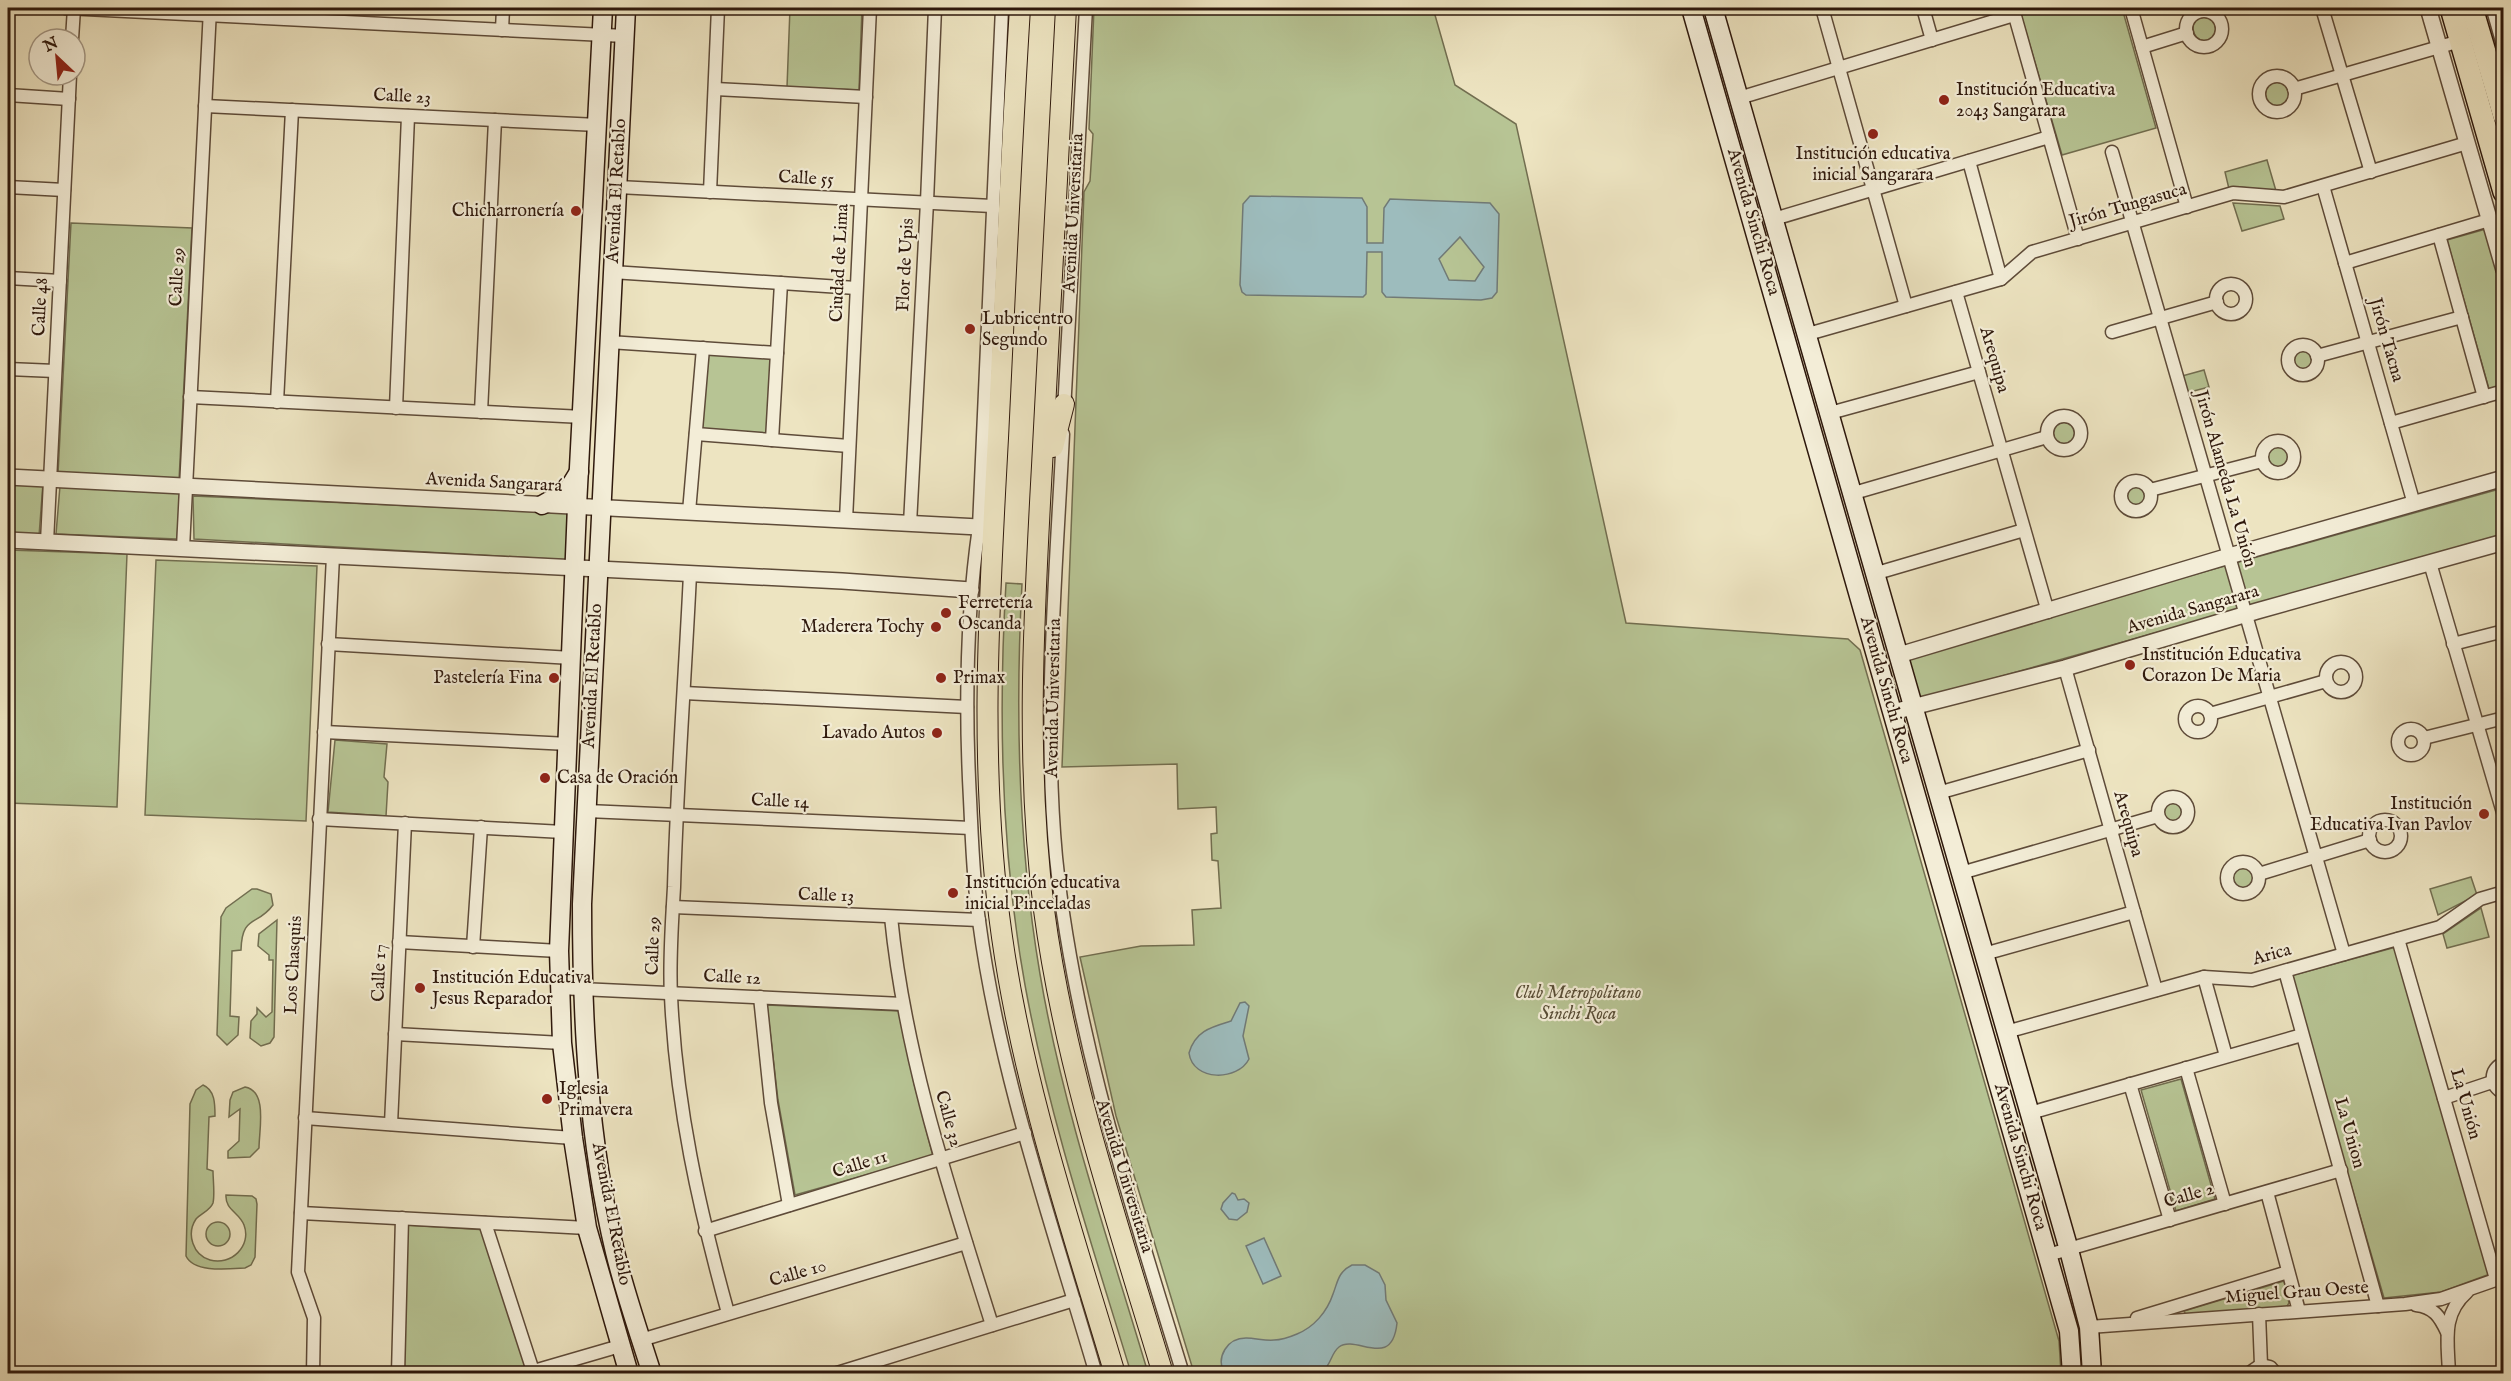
<svg xmlns="http://www.w3.org/2000/svg" width="2511" height="1381" font-family="'IM FELL English',serif">
  <style>
    .green { fill: #b7c494; stroke: #726e50; stroke-width: 1.5 }
    .water { fill: #9dbcbd; stroke: #717a76; stroke-width: 1.5; fill-rule: evenodd }
    .lines { fill: none; stroke-linecap: round; stroke-linejoin: round }
    .minor-casing { stroke: #5e4b39; stroke-width: 15 }
    .tertiary-casing { stroke: #5e4b39; stroke-width: 18 }
    .secondary-casing { stroke: #2e180c; stroke-width: 21 }
    .primary-casing { stroke: #2e180c; stroke-width: 22 }
    .trunk-casing { stroke: #2e180c; stroke-width: 24 }
    .minor { stroke: #f3edd7; stroke-width: 12 }
    .tertiary { stroke: #f3edd7; stroke-width: 15 }
    .secondary { stroke: #f3edd7; stroke-width: 18 }
    .primary { stroke: #ede4c1; stroke-width: 20 }
    .trunk { stroke: #ede4c1; stroke-width: 21 }
    .poi-dot { fill: #8f2418; stroke: #f3edd7; stroke-width: 2 }
    .labels { text-anchor: middle; dominant-baseline: central; stroke-width: 4.5; stroke-linejoin: round; paint-order: stroke }
    .poi-label { font-size: 18px; fill: #2e180c; stroke: #f3edd7; text-anchor: start }
    .street-label { font-size: 18px; fill: #2e180c; stroke: #f3edd7 }
    .park-label { font-size: 18px; font-style: italic; fill: #574c35; stroke: #f3edd7 }
  </style>
  <rect width="100%" height="100%" fill="#ede4c1"/>
  <filter id="stains"><feTurbulence type="fractalNoise" baseFrequency=".00333" numOctaves="4"/><feColorMatrix values="0 0 0 0 .2 0 0 0 0 .09 0 0 0 0 .02 0 0 0 .5 -.17"/></filter>
  <radialGradient id="worn" r=".72"><stop offset=".6" stop-color="#630" stop-opacity="0"/><stop offset="1" stop-color="#630" stop-opacity=".3"/></radialGradient>
  <g class="green">
    <polygon points="790,8 862,8 859,90 787,87"/>
    <polygon points="1094,8 1433,8 1455,85 1516,124 1626,623 1848,639 1860,650 2059,1341 2061,1373 1194,1373 1116,1116 1080,957 1141,946 1194,945 1192,910 1221,908 1218,861 1212,860 1211,834 1217,833 1216,807 1178,809 1177,764 1062,767 1084,192 1090,181 1093,134 1089,129"/>
    <polygon points="2019,8 2122,8 2156,128 2062,155"/>
    <circle cx="2206" cy="28" r="13"/>
    <circle cx="2278" cy="94" r="13"/>
    <polygon points="2267,160 2276,191 2240,187 2229,189 2225,172"/>
    <polygon points="2233,203 2280,206 2284,219 2242,231"/>
    <polygon points="71,223 192,228 179,480 58,474"/>
    <polygon points="2486,229 2503,290 2503,385 2489,389 2447,240"/>
    <circle cx="2302" cy="360" r="12"/>
    <polygon points="708,354 773,359 767,434 702,429"/>
    <polygon points="2204,370 2209,387 2186,393 2182,376"/>
    <circle cx="2064" cy="432" r="14"/>
    <circle cx="2278" cy="456" r="12"/>
    <polygon points="8,482 43,483 39,536 8,534"/>
    <polygon points="60,486 180,492 177,539 56,534"/>
    <circle cx="2136" cy="497" r="11"/>
    <polygon points="2503,488 2503,535 1920,699 1908,655"/>
    <polygon points="193,496 571,513 570,560 194,539"/>
    <polygon points="8,550 127,554 117,807 8,803"/>
    <polygon points="156,560 317,566 306,821 145,815"/>
    <path d="M1006 583 1022 584C1015 715 1018 845 1040 974 1063 1110 1109 1242 1148 1373H1131C1092 1245 1049 1117 1025 985 1001 852 998 718 1006 583Z"/>
    <polygon points="335,740 387,744 384,777 388,782 386,816 328,812"/>
    <circle cx="2173" cy="812" r="12"/>
    <circle cx="2244" cy="878" r="12"/>
    <polygon points="2471,877 2477,895 2438,915 2430,889"/>
    <path d="M252 889H257L271 894 273 905C257 927 242 914 241 950L232 951 230 1016 239 1017 238 1035 227 1045 217 1035 221 917 226 908Z"/>
    <polygon points="2481,908 2489,937 2447,948 2443,934"/>
    <polygon points="277,920 274,1037 270,1043 261,1046 250,1038 251,1021 257,1014 257,1008 266,1017 272,1012 273,960 269,960 269,955 258,946 259,934"/>
    <polygon points="2396,947 2490,1274 2441,1292 2384,1298 2290,976"/>
    <polygon points="767,1005 899,1011 914,1083 933,1156 795,1195 778,1100"/>
    <polygon points="2181,1079 2215,1199 2176,1211 2141,1090"/>
    <path d="M203 1085C215 1090 215 1104 215 1116L209 1117 207 1169 213 1171C213 1180 215 1194 213 1203 210 1211 201 1213 196 1219 186 1234 193 1255 210 1260 231 1266 252 1246 244 1225 239 1212 225 1210 226 1195L252 1196 256 1199 257 1204 255 1257 251 1265 245 1268C228 1269 194 1273 186 1256L190 1104 196 1090Z"/>
    <path d="M245 1087C268 1091 259 1130 259 1148L250 1157 228 1158V1151L239 1141 240 1109 229 1117 230 1100 233 1092Z"/>
    <circle cx="218" cy="1234" r="12"/>
    <polygon points="407,1225 487,1230 531,1367 508,1373 401,1374"/>
    <polygon points="2284,1281 2289,1303 2285,1309 2186,1315 2184,1311"/>
  </g>
  <g class="water">
    <path d="M1250 196 1362 198 1367 207V243H1383L1384 208 1390 199 1490 203 1499 214 1497 292 1492 298 1481 300 1386 297 1382 292V252H1367L1366 294 1363 297 1246 295 1242 292 1240 285 1243 204ZM1460 237 1484 267 1475 281 1449 280 1439 259Z"/>
    <path d="M1245 1002 1249 1006 1243 1036 1249 1059C1238 1081 1193 1082 1189 1053 1195 1031 1211 1027 1231 1021L1240 1003Z"/>
    <polygon points="1232,1193 1235,1194 1238,1200 1244,1199 1249,1203 1247,1212 1237,1220 1229,1219 1221,1209 1223,1203"/>
    <polygon points="1264,1238 1281,1276 1263,1284 1246,1246"/>
    <path d="M1352 1265H1365L1379 1273 1385 1285 1386 1300 1397 1323C1392 1371 1356 1334 1339 1347 1330 1354 1332 1366 1320 1372L1224 1373C1216 1357 1227 1338 1246 1338 1256 1338 1265 1341 1274 1340 1282 1340 1290 1337 1297 1334 1314 1327 1327 1312 1333 1294 1338 1281 1338 1272 1352 1265Z"/>
  </g>
  <g class="lines">
    <g class="minor-casing">
      <g id="minor">
        <polyline points="65,8 625,36"/>
        <path d="M1002 8 979 527C966 617 965 708 970 799 972 840 973 881 979 921 999 1073 1053 1227 1096 1374"/>
        <polyline points="1822,8 1906,306"/>
        <polyline points="1923,8 1932,40"/>
        <polyline points="2131,8 2187,207"/>
        <polyline points="2322,8 2371,172"/>
        <polyline points="2013,9 2078,239"/>
        <circle cx="2204" cy="29" r="18"/>
        <polyline points="502,30 503,8"/>
        <polyline points="72,39 74,8"/>
        <polyline points="2142,47 2187,33"/>
        <circle cx="2277" cy="94" r="18"/>
        <polyline points="715,89 866,97"/>
        <polyline points="2294,89 2460,41"/>
        <polyline points="8,95 69,99"/>
        <polyline points="1739,98 2014,15"/>
        <polyline points="205,106 598,125"/>
        <polyline points="2112,152 2344,954"/>
        <polyline points="1969,161 2001,279"/>
        <polyline points="2323,186 2414,504"/>
        <polyline points="8,187 64,190"/>
        <polyline points="618,187 992,206"/>
        <polyline points="710,192 718,8"/>
        <polyline points="1774,219 2049,137"/>
        <polyline points="2439,235 2484,397"/>
        <polyline points="2345,263 2489,220"/>
        <polyline points="612,272 856,288"/>
        <polyline points="8,278 60,281"/>
        <circle cx="2231" cy="299" r="15"/>
        <polyline points="1956,292 2048,612"/>
        <polyline points="2112,332 2217,302"/>
        <polyline points="1808,334 2001,279 2032,252 2233,193 2284,197 2467,143"/>
        <polyline points="609,342 777,353"/>
        <circle cx="2303" cy="360" r="15"/>
        <polyline points="2317,356 2462,317"/>
        <polyline points="8,369 55,371"/>
        <polyline points="190,397 583,417"/>
        <polyline points="277,402 292,110"/>
        <polyline points="396,408 408,116"/>
        <polyline points="1064,411 1086,8"/>
        <polyline points="481,412 495,120"/>
        <polyline points="1830,413 1979,372"/>
        <circle cx="2064" cy="433" r="17"/>
        <polyline points="2391,423 2504,391"/>
        <polyline points="696,434 849,446"/>
        <path d="M1063 434C1056 574 1043 717 1056 857 1074 1034 1131 1204 1183 1374"/>
        <polyline points="772,440 781,283"/>
        <circle cx="2278" cy="457" r="16"/>
        <circle cx="2136" cy="496" r="15"/>
        <polyline points="2150,490 2262,461"/>
        <polyline points="1854,493 2047,437"/>
        <polyline points="689,512 703,348"/>
        <polyline points="846,520 870,8"/>
        <polyline points="910,524 927,202 935,8"/>
        <polyline points="47,542 70,75"/>
        <polyline points="183,548 210,9"/>
        <polyline points="2430,563 2504,816"/>
        <polyline points="1877,573 2024,530"/>
        <path d="M690 574C685 678 677 782 674 887 672 923 669 960 671 996 676 1106 699 1208 728 1313"/>
        <polyline points="328,644 572,658"/>
        <polyline points="2453,644 2504,631"/>
        <circle cx="2341" cy="677" r="15"/>
        <polyline points="2065,668 2156,990"/>
        <polyline points="684,693 967,707"/>
        <circle cx="2198" cy="719" r="13"/>
        <polyline points="2210,714 2326,681"/>
        <circle cx="2411" cy="742" r="13"/>
        <polyline points="324,732 569,744"/>
        <polyline points="2424,738 2504,718"/>
        <polyline points="1938,793 2089,750"/>
        <circle cx="2173" cy="812" r="15"/>
        <polyline points="587,811 971,828"/>
        <polyline points="319,819 563,832"/>
        <circle cx="2385" cy="836" r="16"/>
        <circle cx="2243" cy="878" r="16"/>
        <polyline points="1961,873 2158,816"/>
        <polyline points="2259,874 2370,840"/>
        <polyline points="673,907 979,920"/>
        <path d="M891 917C905 1058 950 1191 992 1325"/>
        <polyline points="2398,939 2496,1279"/>
        <polyline points="399,942 559,951"/>
        <polyline points="473,947 481,827"/>
        <polyline points="1984,954 2134,912"/>
        <polyline points="2285,971 2378,1306"/>
        <polyline points="2204,977 2226,1056"/>
        <polyline points="559,988 903,1004"/>
        <polyline points="760,997 771,1103 789,1205"/>
        <polyline points="2006,1032 2204,977 2252,980 2440,927 2480,899 2504,892"/>
        <polyline points="395,1034 562,1043"/>
        <path d="M2504 1063C2489 1069 2489 1086 2504 1093"/>
        <polyline points="2186,1068 2225,1204"/>
        <polyline points="2130,1084 2170,1220"/>
        <polyline points="2444,1098 2492,1082"/>
        <polyline points="2030,1113 2302,1035"/>
        <polyline points="305,1118 573,1138"/>
        <polyline points="391,1124 405,823"/>
        <polyline points="2267,1192 2299,1311"/>
        <polyline points="301,1213 587,1228"/>
        <polyline points="485,1223 533,1371"/>
        <polyline points="705,1231 1025,1133"/>
        <polyline points="2048,1255 2341,1170"/>
        <path d="M2416 1305C2434 1307 2440 1317 2447 1332"/>
        <polyline points="2259,1314 2261,1365"/>
        <polyline points="2137,1318 2288,1272"/>
        <polyline points="2089,1327 2405,1304 2441,1299 2504,1277"/>
        <polyline points="641,1340 966,1243"/>
        <polyline points="527,1373 620,1346"/>
        <polyline points="313,1374 314,1318 298,1272 333,556"/>
        <polyline points="398,1374 402,1218"/>
        <polyline points="834,1374 1074,1300"/>
        <polyline points="2248,1374 2261,1365 2270,1367 2276,1374"/>
        <path d="M2449 1374C2448 1342 2441 1315 2467 1292"/>
      </g>
    </g>
    <g class="tertiary-casing">
      <g id="tertiary">
        <polyline points="2428,8 2504,270"/>
        <polyline points="2494,8 2504,43"/>
        <polyline points="8,477 979,527"/>
        <polyline points="8,540 842,581 971,590"/>
        <polyline points="1899,655 2229,556 2504,478"/>
        <polyline points="1893,712 2065,668 2257,611 2504,542"/>
      </g>
    </g>
    <g class="secondary-casing">
      <g id="secondary">
        <polyline points="603,8 577,506 559,951 562,1043 573,1138 587,1228 629,1374"/>
        <path d="M626 8 582 904C582 1020 588 1139 615 1252 625 1293 639 1333 652 1374"/>
        <polyline points="1691,8 2069,1331 2072,1374"/>
        <polyline points="1713,8 2069,1250 2089,1327 2092,1374"/>
        <polyline points="542,505 568,490 579,472"/>
      </g>
    </g>
    <g class="primary-casing">
      <g id="primary">
        <path d="M1020 8C1011 151 1005 294 998 438 989 605 978 770 1002 937 1023 1086 1072 1230 1115 1374"/>
        <path d="M1066 8C1058 160 1050 313 1042 466 1034 613 1025 762 1044 910 1065 1068 1117 1221 1163 1374"/>
        <polyline points="1053,447 1064,404"/>
      </g>
    </g>
    <g class="trunk-casing">
      <g id="trunk">
        <polyline points="2451,8 2504,192"/>
        <polyline points="2472,8 2504,116"/>
      </g>
    </g>
    <use href="#minor" class="minor"/>
    <use href="#tertiary" class="tertiary"/>
    <use href="#secondary" class="secondary"/>
    <use href="#primary" class="primary"/>
    <use href="#trunk" class="trunk"/>
  </g>
  <g class="poi-dot">
    <circle cx="1944" cy="100" r="6"/>
    <circle cx="1873" cy="134" r="6"/>
    <circle cx="576" cy="211" r="6"/>
    <circle cx="970" cy="329" r="6"/>
    <circle cx="946" cy="613" r="6"/>
    <circle cx="936" cy="627" r="6"/>
    <circle cx="2130" cy="665" r="6"/>
    <circle cx="554" cy="678" r="6"/>
    <circle cx="941" cy="678" r="6"/>
    <circle cx="937" cy="733" r="6"/>
    <circle cx="545" cy="778" r="6"/>
    <circle cx="2484" cy="814" r="6"/>
    <circle cx="953" cy="893" r="6"/>
    <circle cx="420" cy="988" r="6"/>
    <circle cx="547" cy="1099" r="6"/>
  </g>
  <g class="labels">
    <g class="poi-label">
      <text x="1956" y="90">Institución Educativa<tspan x="1956" dy="21">2043 Sangarara</tspan></text>
      <text x="1873" y="154" text-anchor="middle">Institución educativa<tspan x="1873" dy="21">inicial Sangarara</tspan></text>
      <text x="564" y="211" text-anchor="end">Chicharronería</text>
      <text x="982" y="319">Lubricentro<tspan x="982" dy="21">Segundo</tspan></text>
      <text x="958" y="603">Ferretería<tspan x="958" dy="21">Oscanda</tspan></text>
      <text x="924" y="627" text-anchor="end">Maderera Tochy</text>
      <text x="2142" y="655">Institución Educativa<tspan x="2142" dy="21">Corazon De Maria</tspan></text>
      <text x="542" y="678" text-anchor="end">Pastelería Fina</text>
      <text x="953" y="678">Primax</text>
      <text x="925" y="733" text-anchor="end">Lavado Autos</text>
      <text x="557" y="778">Casa de Oración</text>
      <text x="2472" y="804" text-anchor="end">Institución<tspan x="2472" dy="21">Educativa Ivan Pavlov</tspan></text>
      <text x="965" y="883">Institución educativa<tspan x="965" dy="21">inicial Pinceladas</tspan></text>
      <text x="432" y="978">Institución Educativa<tspan x="432" dy="21">Jesus Reparador</tspan></text>
      <text x="559" y="1089">Iglesia<tspan x="559" dy="21">Primavera</tspan></text>
    </g>
    <g class="street-label">
      <text transform="translate(402 97) rotate(3)">Calle 23</text>
      <text transform="translate(806 179) rotate(3)">Calle 55</text>
      <text transform="translate(617 191) rotate(-87)">Avenida El Retablo</text>
      <text transform="translate(2128 206) rotate(-16)">Jirón Tungasuca</text>
      <text transform="translate(1074 213) rotate(-87)">Avenida Universitaria</text>
      <text transform="translate(1753 222) rotate(74)">Avenida Sinchi Roca</text>
      <text transform="translate(840 263) rotate(-87)">Ciudad de Lima</text>
      <text transform="translate(906 265) rotate(-87)">Flor de Upis</text>
      <text transform="translate(178 277) rotate(-87)">Calle 29</text>
      <text transform="translate(41 307) rotate(-87)">Calle 48</text>
      <text transform="translate(2386 340) rotate(74)">Jirón Tacna</text>
      <text transform="translate(1994 360) rotate(74)">Arequipa</text>
      <text transform="translate(2225 479) rotate(74)">Jirón Alameda La Unión</text>
      <text transform="translate(494 483) rotate(3)">Avenida Sangarará</text>
      <text transform="translate(2193 610) rotate(-16)">Avenida Sangarara</text>
      <text transform="translate(593 676) rotate(-87)">Avenida El Retablo</text>
      <text transform="translate(1886 690) rotate(74)">Avenida Sinchi Roca</text>
      <text transform="translate(1054 698) rotate(-89)">Avenida Universitaria</text>
      <text transform="translate(780 802) rotate(3)">Calle 14</text>
      <text transform="translate(2128 824) rotate(74)">Arequipa</text>
      <text transform="translate(826 896) rotate(2)">Calle 13</text>
      <text transform="translate(654 946) rotate(-88)">Calle 29</text>
      <text transform="translate(2272 955) rotate(-15)">Arica</text>
      <text transform="translate(294 965) rotate(-87)">Los Chasquis</text>
      <text transform="translate(380 973) rotate(-88)">Calle 17</text>
      <text transform="translate(732 978) rotate(3)">Calle 12</text>
      <text transform="translate(2465 1104) rotate(74)">La Unión</text>
      <text transform="translate(948 1119) rotate(74)">Calle 32</text>
      <text transform="translate(2349 1133) rotate(74)">La Union</text>
      <text transform="translate(2020 1157) rotate(74)">Avenida Sinchi Roca</text>
      <text transform="translate(860 1165) rotate(-17)">Calle 11</text>
      <text transform="translate(1124 1176) rotate(73)">Avenida Universitaria</text>
      <text transform="translate(2189 1196) rotate(-16)">Calle 2</text>
      <text transform="translate(611 1214) rotate(79)">Avenida El Retablo</text>
      <text transform="translate(798 1274) rotate(-16)">Calle 10</text>
      <text transform="translate(2297 1293) rotate(-4)">Miguel Grau Oeste</text>
    </g>
    <g class="park-label">
      <text x="1578" y="993">Club Metropolitano<tspan x="1578" dy="21">Sinchi Roca</tspan></text>
    </g>
  </g>
  <rect width="2511" height="1381" fill="none" stroke="#ede4c1" stroke-width="30"/>
  <rect x="9" y="9" width="2493" height="1363" fill="none" stroke="#2e180c" stroke-width="3"/>
  <rect x="15" y="15" width="2481" height="1351" fill="none" stroke="#2e180c" stroke-width="1.5"/>
  <g transform="translate(57 57) rotate(334)"><circle r="28" fill="#f3edd7" stroke="#a49886" stroke-width="1.5"/>
  <path d="M0-4.5L10 22L0 15L-10 22Z" fill="#8f2418"/>
  <text y="-9" font-size="16" font-weight="bold" text-anchor="middle" fill="#2e180c">N</text>
  </g>
  <rect width="100%" height="100%" filter="url(#stains)"/>
  <rect width="100%" height="100%" fill="url(#worn)"/>
</svg>
